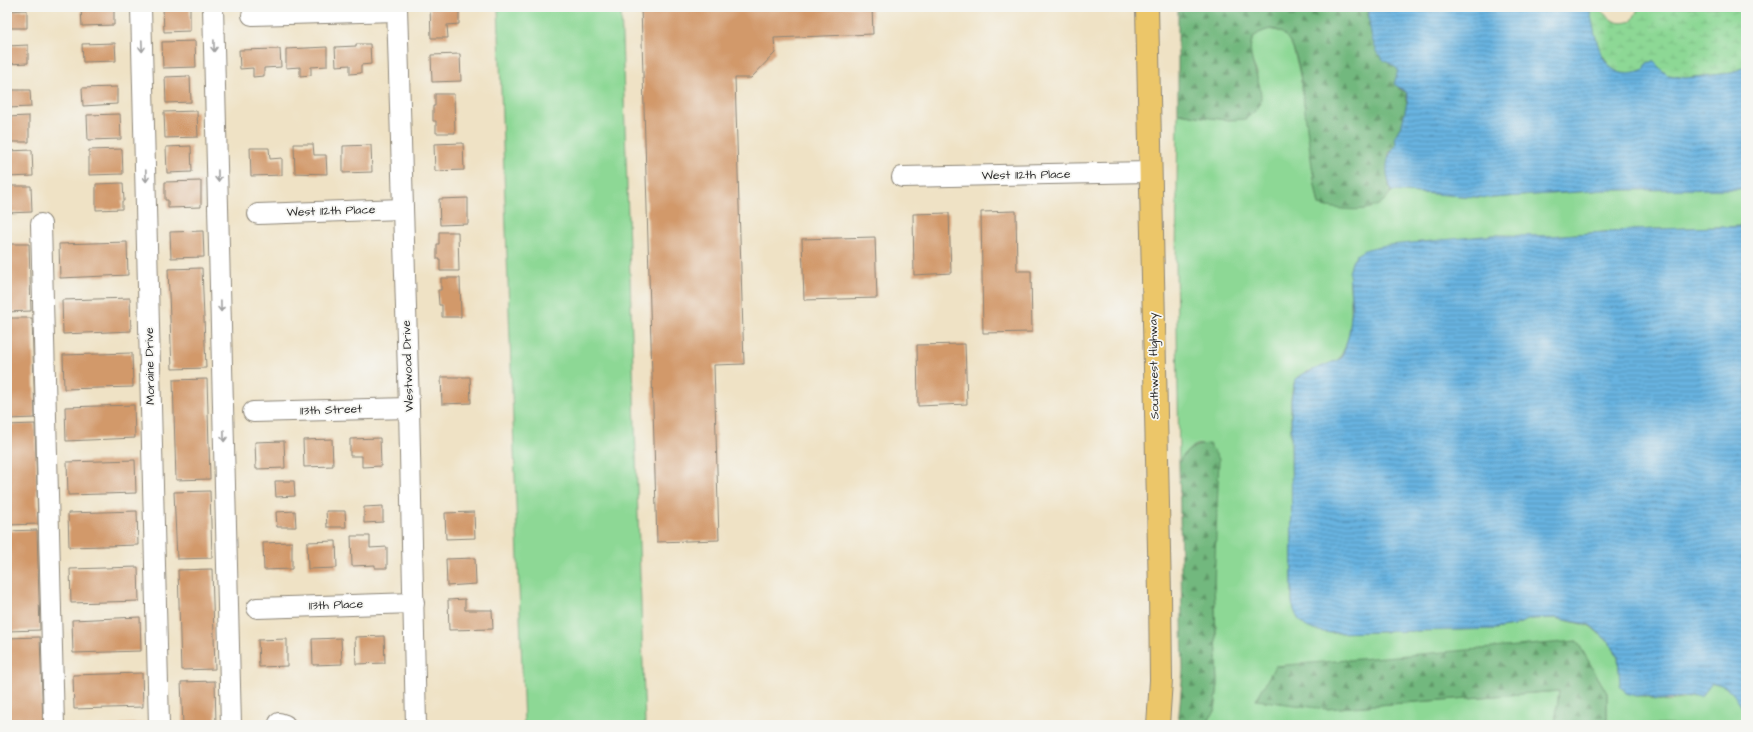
<svg xmlns="http://www.w3.org/2000/svg" width="1753" height="732" font-family="'Architects Daughter',sans-serif">
  <style>
    .grass { fill: #8dd895; stroke: #5c8260 }
    .forest { fill: url(#forest-firs); stroke: #4e7254 }
    .wetland { fill: url(#wetland-marsh); stroke: #5c8260 }
    .water { fill: url(#water-rules); stroke: #496f86 }
    .building { fill: #d2996b }
    .lines { fill: none; stroke-linecap: round; stroke-linejoin: round }
    .minor-casing { stroke: #8d8678; stroke-width: 22 }
    .major-casing { stroke: #8d8678; stroke-width: 24 }
    .minor { stroke: #fff; stroke-width: 20 }
    .major { stroke: #ecc669; stroke-width: 22 }
    .oneway { stroke: #a0a0a0 }
    .labels { text-anchor: middle; dominant-baseline: central; stroke-width: 3.5; stroke-linejoin: round; paint-order: stroke }
    .street-label { font-size: 12px; fill: #2b2b2b; stroke: #f6f6f2 }
  </style>
  <defs>
    <pattern id="forest-firs" width="22" height="20" patternUnits="userSpaceOnUse"><rect width="22" height="20" fill="#72b87e"/><path d="M5 1l3.5 6h-7zM16 11l3.5 6h-7z" fill="#5e9667"/></pattern>
    <pattern id="wetland-marsh" width="20" height="14" patternUnits="userSpaceOnUse"><rect width="20" height="14" fill="#8dd895"/><path d="M1 5h8M5 5V1M11 12h8M15 12V8" fill="none" stroke="#7aba81"/></pattern>
    <pattern id="water-rules" width="6" height="5" patternUnits="userSpaceOnUse"><rect width="6" height="5" fill="#67b3e0"/><path d="M0 2.5h6" fill="none" stroke="#5592b6"/></pattern>
  </defs>
  <rect width="100%" height="100%" fill="#f6f6f2"/>
  <filter id="ink" filterUnits="userSpaceOnUse"><feTurbulence type="fractalNoise" baseFrequency=".025" numOctaves="2"/><feDisplacementMap in="SourceGraphic" scale="8" xChannelSelector="R" yChannelSelector="G"/><feConvolveMatrix kernelMatrix="1 2 1 2 8 2 1 2 1" color-interpolation-filters="sRGB"/></filter>
  <filter id="wash" filterUnits="userSpaceOnUse"><feTurbulence type="fractalNoise" baseFrequency=".012" numOctaves="4" result="noise"/><feDisplacementMap in="SourceGraphic" scale="16" xChannelSelector="R" yChannelSelector="G"/><feGaussianBlur stdDeviation="0.9" result="paint"/><feColorMatrix in="noise" values="0 0 0 0 0 0 0 0 0 0 0 0 0 0 0 0 0 1.4 0 .05"/><feComposite in="paint" operator="in"/></filter>
  <g filter="url(#wash)">
    <rect width="100%" height="100%" fill="#efe2c5"/>
    <g class="grass">
      <polygon points="498,7 621,7 645,725 524,725"/>
      <path d="M1268 29C1274 30 1280 30 1285 35 1305 53 1311 172 1319 205 1334 208 1369 212 1381 203 1385 200 1389 195 1392 191L1492 198 1605 190 1746 189V226L1632 230 1550 236 1494 235 1356 255C1346 270 1351 289 1351 306 1352 322 1349 343 1340 357 1333 369 1304 367 1295 381 1292 386 1292 393 1291 399L1292 603 1331 633 1495 629 1513 626 1530 619 1556 618 1590 626 1609 642 1618 656 1619 670 1636 696C1650 695 1648 699 1657 700 1672 702 1688 698 1702 695L1712 683 1722 684 1735 695 1746 714V725H1607V693L1576 641 1326 709 1559 691 1555 725H1205L1215 711 1218 684 1214 584 1201 444C1190 446 1185 453 1179 462L1176 261 1178 113 1228 120 1247 118 1257 73 1249 55 1251 42 1257 34Z"/>
    </g>
    <g class="forest">
      <path d="M1178 7H1369L1368 15 1385 61 1393 64 1398 70 1399 89 1406 92C1408 100 1406 116 1402 124 1398 134 1394 133 1396 145L1389 153V185L1392 191C1389 195 1385 200 1381 203 1368 214 1335 209 1319 205 1311 169 1308 133 1303 96 1301 80 1299 61 1292 46 1288 37 1278 26 1267 30 1225 41 1279 92 1254 112 1251 114 1248 118 1245 119 1223 122 1199 116 1178 113Z"/>
      <path d="M1209 444 1219 459 1214 584 1218 684 1215 711 1205 725H1178L1183 670 1179 462C1187 449 1195 445 1209 444Z"/>
      <polygon points="1577,641 1607,693 1607,725 1555,725 1559,691 1326,709 1256,700 1275,666"/>
    </g>
    <path class="wetland" d="M1589 7C1608 8 1608 29 1632 21L1639 7H1746V66L1732 73 1685 78 1644 70 1632 75 1621 73 1610 68 1596 43Z"/>
    <g class="water">
      <path d="M1369 7H1589C1596 36 1600 88 1644 70L1647 63 1653 61 1667 75 1685 78 1732 73 1746 66V189L1605 190 1491 198 1392 191C1385 175 1384 159 1396 145L1395 136 1402 124 1408 98 1406 92 1394 84 1398 70C1394 65 1390 64 1385 61 1371 50 1368 23 1369 7Z"/>
      <path d="M1746 226V714C1736 699 1732 685 1712 683L1702 696 1656 700 1646 695 1636 696 1626 693 1620 685 1618 656 1609 642 1590 625 1556 618 1530 619 1513 626 1495 629 1331 633C1308 630 1298 627 1292 603L1291 399 1295 380 1303 374 1340 359 1345 349 1349 333 1352 308 1349 273 1352 262 1356 255 1364 250 1380 246 1494 235 1550 236 1632 230Z"/>
    </g>
    <g id="blocks">
      <g class="building">
        <polygon points="114,7 114,25 82,26 81,8"/>
        <polygon points="163,7 190,7 190,31 164,32"/>
        <polygon points="430,7 459,7 459,24 447,25 448,38 431,38"/>
        <polygon points="641,7 872,7 873,34 774,38 775,53 751,78 735,78 744,364 714,365 719,540 657,542"/>
        <polygon points="27,10 27,28 7,28 7,11"/>
        <polygon points="195,41 196,67 163,68 162,42"/>
        <polygon points="115,43 116,61 83,62 82,44"/>
        <polygon points="356,44 370,44 371,64 361,65 361,73 350,74 350,65 336,66 335,47 356,46"/>
        <polygon points="28,45 28,63 7,64 7,46"/>
        <polygon points="327,47 327,66 311,67 311,75 300,76 300,67 286,68 286,49"/>
        <polygon points="280,49 281,67 264,68 264,76 253,77 253,68 240,69 239,50"/>
        <polygon points="460,54 461,81 432,82 431,55"/>
        <polygon points="190,76 191,102 166,103 165,77"/>
        <polygon points="117,87 117,104 83,106 82,88"/>
        <polygon points="7,90 30,90 31,107 7,108"/>
        <polygon points="435,94 454,94 455,133 436,133 436,121 433,121 433,106 435,106"/>
        <polygon points="197,111 198,137 165,138 164,112"/>
        <polygon points="120,114 121,139 88,140 87,115"/>
        <polygon points="29,116 29,142 7,142 7,117"/>
        <polygon points="463,143 464,170 435,171 434,144"/>
        <polygon points="294,144 313,144 314,155 326,155 327,174 295,173"/>
        <polygon points="371,145 372,172 343,173 343,146"/>
        <polygon points="191,146 192,172 167,173 166,147"/>
        <polygon points="250,148 269,148 270,159 282,158 282,175 251,176"/>
        <polygon points="122,149 123,174 89,175 89,150"/>
        <polygon points="32,150 33,176 7,177 7,151"/>
        <polygon points="201,181 201,207 168,208 168,200 165,200 165,182"/>
        <polygon points="123,183 124,201 122,201 122,209 96,210 96,184"/>
        <polygon points="7,186 31,186 32,212 7,213"/>
        <polygon points="468,198 468,224 440,225 439,199"/>
        <polygon points="1016,211 1017,271 1031,271 1032,332 983,333 981,212"/>
        <polygon points="949,213 951,273 914,275 913,214"/>
        <polygon points="203,231 204,257 171,258 170,232"/>
        <polygon points="439,232 458,232 459,271 440,271 440,259 437,259 437,244 439,244"/>
        <polygon points="875,237 877,298 804,300 802,239"/>
        <polygon points="127,242 128,275 60,278 59,244"/>
        <polygon points="7,244 29,244 31,311 7,312"/>
        <polygon points="202,268 206,368 172,369 168,269"/>
        <polygon points="441,278 460,278 461,317 442,317 442,305 439,305 438,290 441,290"/>
        <polygon points="130,298 131,331 63,334 62,300"/>
        <polygon points="7,318 32,318 35,418 7,419"/>
        <polygon points="965,344 967,404 918,406 917,345"/>
        <polygon points="132,353 133,387 64,389 63,355"/>
        <polygon points="441,377 470,377 471,403 442,404"/>
        <polygon points="207,379 210,479 176,480 173,380"/>
        <polygon points="134,405 135,438 66,441 65,407"/>
        <polygon points="35,424 38,524 7,525 7,425"/>
        <polygon points="380,438 381,466 362,467 362,456 350,456 350,439"/>
        <polygon points="332,439 333,466 304,467 303,440"/>
        <polygon points="284,441 285,468 256,469 255,442"/>
        <polygon points="135,460 136,493 68,495 67,462"/>
        <polygon points="275,481 294,481 295,496 276,497"/>
        <polygon points="210,491 212,558 177,559 174,492"/>
        <polygon points="383,506 383,522 364,523 364,507"/>
        <polygon points="137,511 138,545 69,547 68,513"/>
        <polygon points="295,511 296,527 277,527 276,512"/>
        <polygon points="326,511 345,511 346,527 327,527"/>
        <polygon points="474,512 475,538 446,539 445,513"/>
        <polygon points="37,530 40,630 7,631 7,531"/>
        <polygon points="351,536 370,536 370,548 387,547 387,568 375,568 375,565 352,566"/>
        <polygon points="336,541 337,568 308,569 307,542"/>
        <polygon points="292,542 292,569 264,570 263,543"/>
        <polygon points="475,558 476,584 447,586 446,559"/>
        <polygon points="138,567 139,601 71,603 70,569"/>
        <polygon points="212,569 215,669 181,670 178,570"/>
        <polygon points="465,599 465,610 492,610 493,629 449,630 448,600"/>
        <polygon points="140,617 141,651 73,653 72,620"/>
        <polygon points="384,636 385,663 356,664 355,637"/>
        <polygon points="40,637 43,725 9,725 7,638"/>
        <polygon points="341,638 342,664 313,665 312,639"/>
        <polygon points="287,639 287,666 259,667 258,640"/>
        <polygon points="142,673 143,707 74,709 73,675"/>
        <polygon points="215,681 216,725 183,725 181,682"/>
        <polygon points="143,723 143,725 120,725 120,724"/>
      </g>
    </g>
  </g>
  <g filter="url(#ink)">
    <use href="#blocks" fill-opacity="0" stroke="#8d8678" stroke-width="1"/>
    <g class="lines">
      <g class="minor-casing">
        <g id="minor">
          <polyline points="141,7 159,725"/>
          <polyline points="213,7 231,725"/>
          <polyline points="397,7 409,408 416,725"/>
          <polyline points="252,15 397,11"/>
          <polyline points="902,177 1150,172"/>
          <polyline points="258,214 403,209"/>
          <polyline points="41,224 54,725"/>
          <polyline points="253,412 409,408"/>
          <polyline points="257,608 414,603"/>
          <polyline points="279,723 285,725"/>
        </g>
      </g>
      <g class="major-casing">
        <polyline id="major" points="1147,7 1160,594 1161,680 1158,725"/>
      </g>
      <use href="#minor" class="minor"/>
      <use href="#major" class="major"/>
    </g>
    <defs><path id="oneway-shaft" d="M-6 0H5M1.5-3L5.5 0L1.5 3" fill="none" stroke-width="1.6" stroke-linecap="round" stroke-linejoin="round"/></defs>
    <g class="oneway">
      <use href="#oneway-shaft" transform="translate(142 46) rotate(88)"/>
      <use href="#oneway-shaft" transform="translate(214 46) rotate(89)"/>
      <use href="#oneway-shaft" transform="translate(146 176) rotate(88)"/>
      <use href="#oneway-shaft" transform="translate(218 176) rotate(89)"/>
      <use href="#oneway-shaft" transform="translate(221 306) rotate(89)"/>
      <use href="#oneway-shaft" transform="translate(224 436) rotate(89)"/>
    </g>
  </g>
  <g class="labels">
    <g class="street-label">
      <text transform="translate(1026 175) rotate(-1)">West 112th Place</text>
      <text transform="translate(331 211) rotate(-2)">West 112th Place</text>
      <text transform="translate(150 366) rotate(-91)">Moraine Drive</text>
      <text transform="translate(408 366) rotate(-92)">Westwood Drive</text>
      <text transform="translate(1154 366) rotate(-91)">Southwest Highway</text>
      <text transform="translate(331 410) rotate(-2)">113th Street</text>
      <text transform="translate(336 605) rotate(-2)">113th Place</text>
    </g>
  </g>
  <rect width="1753" height="732" fill="none" stroke="#f6f6f2" stroke-width="24"/>
</svg>
